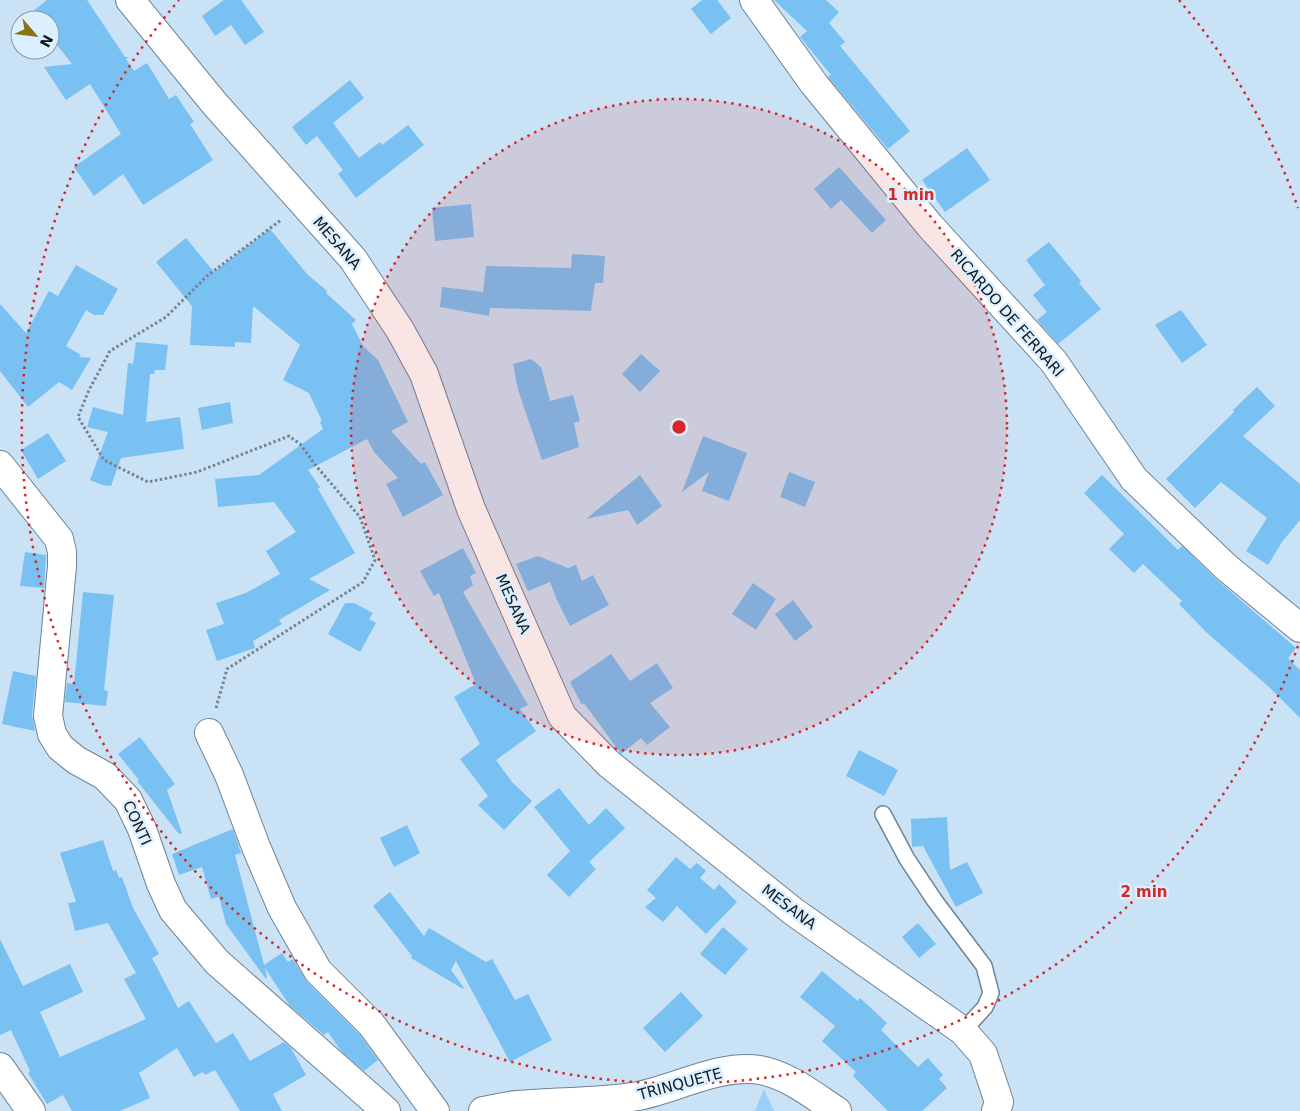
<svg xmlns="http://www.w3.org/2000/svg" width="1300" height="1111" font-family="'DejaVu Sans',sans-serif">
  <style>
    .green { fill: #9ccff5 }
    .building { fill: #79c0f3 }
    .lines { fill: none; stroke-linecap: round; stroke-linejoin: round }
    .lane-casing { stroke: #6e8495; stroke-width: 18 }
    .street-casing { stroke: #6e8495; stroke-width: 30 }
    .secondary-casing { stroke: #6e8495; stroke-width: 30 }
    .path { stroke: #748491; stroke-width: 3; stroke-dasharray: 2.5 2.5; stroke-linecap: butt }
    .lane { stroke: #fff; stroke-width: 15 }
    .street { stroke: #fff; stroke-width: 28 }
    .secondary { stroke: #fff; stroke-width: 28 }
    .ring { fill: none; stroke: #d62828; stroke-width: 2.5; stroke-dasharray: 2.5 5 }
    .labels { text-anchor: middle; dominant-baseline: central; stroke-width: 5; stroke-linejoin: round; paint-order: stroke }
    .street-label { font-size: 15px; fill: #121a21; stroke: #dbeffe }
    .centre { fill: #d62828; stroke: #dbeffe; stroke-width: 2.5 }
    .ring-label { font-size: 15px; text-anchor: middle; font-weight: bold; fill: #d62828; stroke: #dbeffe; stroke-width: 5; stroke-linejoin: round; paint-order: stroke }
  </style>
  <rect width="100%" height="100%" fill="#cae2f5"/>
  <polygon class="green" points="764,1089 774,1111 755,1111"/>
  <g class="building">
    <polygon points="47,0 87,0 125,57 129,57 126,59 134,71 147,63 169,99 176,95 194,122 190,124 213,160 143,205 123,174 94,196 74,167 121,134 90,84 66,100 44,67 72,64 50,36 50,20 39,20 32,12"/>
    <polygon points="224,0 241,0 264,32 245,45 231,25 215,36 202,16"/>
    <polygon points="702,0 717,0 731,18 711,34 691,9"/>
    <polygon points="774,0 826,0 839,12 829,23 845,42 840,46 910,131 888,149 828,77 831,75 800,37 807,31"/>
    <polygon points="350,80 364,98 333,123 359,158 380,142 382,145 408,125 424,145 356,198 338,174 343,170 317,136 306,145 292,127"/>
    <polygon points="967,148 990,180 945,212 922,180"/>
    <polygon points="839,167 886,220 872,233 841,200 831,209 814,189"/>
    <polygon points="471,204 474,237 435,241 432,208"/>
    <polygon points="270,229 307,274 327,291 326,293 356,320 352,324 363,346 378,360 408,422 391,431 421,464 425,462 443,495 403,517 386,484 398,478 374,452 367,439 308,470 320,487 318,489 355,553 309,579 330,590 279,620 282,624 253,641 255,648 217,661 206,630 224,624 216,603 246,593 280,574 266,551 296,532 274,502 218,507 215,479 259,475 323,429 320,422 322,421 309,393 283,380 300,345 253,306 251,343 235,342 235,347 190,345 192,306 156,262 186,238 214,272"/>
    <polygon points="1049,242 1081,281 1079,283 1101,309 1058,344 1037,320 1047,312 1033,295 1045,285 1026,260"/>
    <polygon points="572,254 605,256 603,283 595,283 591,311 490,308 489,316 440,307 442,287 483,292 486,266 571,268"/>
    <polygon points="76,265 118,289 103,315 94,315 86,310 66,346 81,355 79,357 91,358 72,390 59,382 28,407 0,371 0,304 26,333 49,291 58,296"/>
    <polygon points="1181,310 1207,345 1182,363 1155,325"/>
    <polygon points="136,342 168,345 165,370 155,370 154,374 150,374 146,422 180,417 184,449 121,458 111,486 102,485 90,480 108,432 87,427 93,407 123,415 128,363 133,364"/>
    <polygon points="641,354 660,371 640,392 622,374"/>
    <polygon points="531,359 541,367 550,401 573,395 580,421 574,423 579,447 542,460 518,390 513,364"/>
    <polygon points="1257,387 1275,406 1243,436 1300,484 1300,520 1282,542 1268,565 1246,551 1267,518 1221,482 1195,508 1166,479 1234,412 1233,410"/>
    <polygon points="230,402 233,423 202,430 198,408"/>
    <polygon points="48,433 66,461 38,479 21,450"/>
    <polygon points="703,436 747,453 729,501 702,491 709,472 682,492"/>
    <polygon points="789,472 815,482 805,507 780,497"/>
    <polygon points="640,475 662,506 637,525 628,510 586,519"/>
    <polygon points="1102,475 1178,550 1182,546 1215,578 1296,648 1288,658 1300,670 1300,718 1269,687 1206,632 1179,604 1182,601 1143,564 1134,573 1109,549 1124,534 1084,493"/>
    <polygon points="463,548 476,573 470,576 473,585 463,592 528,705 520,709 536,731 496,760 512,782 532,801 504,830 478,805 488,796 460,759 480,744 454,697 476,684 439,593 434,596 420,571"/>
    <polygon points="25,552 46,555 44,588 20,586"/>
    <polygon points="538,556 568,568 576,565 582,581 593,575 609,605 570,626 557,600 550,582 528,591 516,564"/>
    <polygon points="753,583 776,599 756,630 732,614"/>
    <polygon points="83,592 114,595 104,690 108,691 106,706 65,702 67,683 74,684"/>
    <polygon points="793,600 813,627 795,641 775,614"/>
    <polygon points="345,603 354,603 373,613 369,619 376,623 360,652 328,634"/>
    <polygon points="611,654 630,681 657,663 673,688 650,703 670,727 647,745 641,738 621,754 584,703 582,705 570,682"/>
    <polygon points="13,671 36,676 32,715 35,731 2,724"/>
    <polygon points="140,737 175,784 167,790 182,833 179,834 137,781 139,780 118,754"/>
    <polygon points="859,750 898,770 884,796 846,776"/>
    <polygon points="559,788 589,825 606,808 625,828 589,862 596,869 569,897 547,875 570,851 534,807"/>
    <polygon points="947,817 950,870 967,862 983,893 956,907 923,846 912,847 911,819"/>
    <polygon points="407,825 420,853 394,867 380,838"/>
    <polygon points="233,829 241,853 235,855 264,965 282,953 288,962 293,959 307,982 359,1034 378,1060 364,1071 341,1051 328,1032 324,1035 290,1006 265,968 267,978 266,979 226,924 219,897 211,899 202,867 179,875 172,854"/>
    <polygon points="103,840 113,871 116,870 119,878 122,877 133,908 159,954 152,958 178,1008 189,1001 216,1043 233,1033 250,1061 284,1042 291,1048 306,1075 273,1094 282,1111 240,1111 215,1070 205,1075 203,1072 194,1077 177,1048 139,1073 150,1098 120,1111 72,1111 63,1095 47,1104 28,1073 30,1071 11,1030 0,1035 0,939 23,986 70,964 83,992 40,1012 60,1057 146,1019 124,979 136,973 108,923 75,931 68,903 76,902 60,853"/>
    <polygon points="676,857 690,869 697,863 706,871 700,878 714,890 719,884 737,902 706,934 677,906 663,922 645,907 656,898 647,890"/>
    <polygon points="390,892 424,936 429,928 486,962 492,959 515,1000 528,994 552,1040 510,1062 456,961 451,970 464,988 463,989 411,958 412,956 373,906"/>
    <polygon points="918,923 936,944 919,958 902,937"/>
    <polygon points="723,927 748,949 725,975 700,954"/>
    <polygon points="822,971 858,1001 860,998 887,1023 881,1030 918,1067 928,1058 943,1075 939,1079 947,1088 922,1111 888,1111 853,1076 856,1072 822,1041 835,1026 800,997"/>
    <polygon points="681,992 703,1016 665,1052 643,1028"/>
  </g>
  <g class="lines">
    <g class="lane-casing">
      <polyline id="lane" points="883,814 907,859 935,901 984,966 991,993 985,1007 963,1031"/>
    </g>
    <g class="street-casing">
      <g id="street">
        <polyline points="130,0 214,103 353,259 400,330 424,374 471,509 562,716 609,764 794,912 963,1031 983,1054 999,1102 996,1111"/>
        <polyline points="754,0 814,84 930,226 1054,362 1134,479 1226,567 1300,628"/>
        <polyline points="0,465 59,539 62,552 62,566 48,716 52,734 60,747 76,760 105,776 128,800 142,829 161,884 173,910 217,962 386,1111"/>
        <polyline points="209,733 229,775 256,847 282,908 318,971 371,1024 435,1111"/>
        <polyline points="0,1067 31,1111"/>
      </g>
    </g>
    <g class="secondary-casing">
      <path id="secondary" d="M483 1111C494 1109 505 1106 517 1105 557 1101 598 1103 638 1096 678 1088 719 1064 760 1070 788 1075 814 1096 837 1111"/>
    </g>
    <polyline class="path" points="216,708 227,669 363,582 375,560 360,517 317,467 300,444 289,436 197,472 148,482 104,460 78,417 89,390 110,351 166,317 207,276 281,220"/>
    <use href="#lane" class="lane"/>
    <use href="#street" class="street"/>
    <use href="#secondary" class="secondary"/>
  </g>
  <circle cx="679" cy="427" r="328" fill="#d62828" fill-opacity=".12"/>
  <g class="ring">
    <circle cx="679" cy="427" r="328"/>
    <path d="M1298 646A657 657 0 1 1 179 0M1179 0A657 657 0 0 1 1298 208"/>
  </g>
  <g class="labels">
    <g class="street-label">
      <text transform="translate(337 243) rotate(49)">MESANA</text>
      <text transform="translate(1007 313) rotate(49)">RICARDO DE FERRARI</text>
      <text transform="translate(513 604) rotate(66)">MESANA</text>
      <text transform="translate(137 823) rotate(65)">CONTI</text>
      <text transform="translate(789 907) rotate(37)">MESANA</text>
      <text transform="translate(680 1084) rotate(-15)">TRINQUETE</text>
    </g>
  </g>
  <circle cx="679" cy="427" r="8" class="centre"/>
  <g class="ring-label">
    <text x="911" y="200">1 min</text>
    <text x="1144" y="897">2 min</text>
  </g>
  <g transform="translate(35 35) rotate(118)"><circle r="24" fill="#dbeffe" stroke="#8b9aa6"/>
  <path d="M0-4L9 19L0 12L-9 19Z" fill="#8b7215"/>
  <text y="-8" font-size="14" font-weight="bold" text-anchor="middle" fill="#121a21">N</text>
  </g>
</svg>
